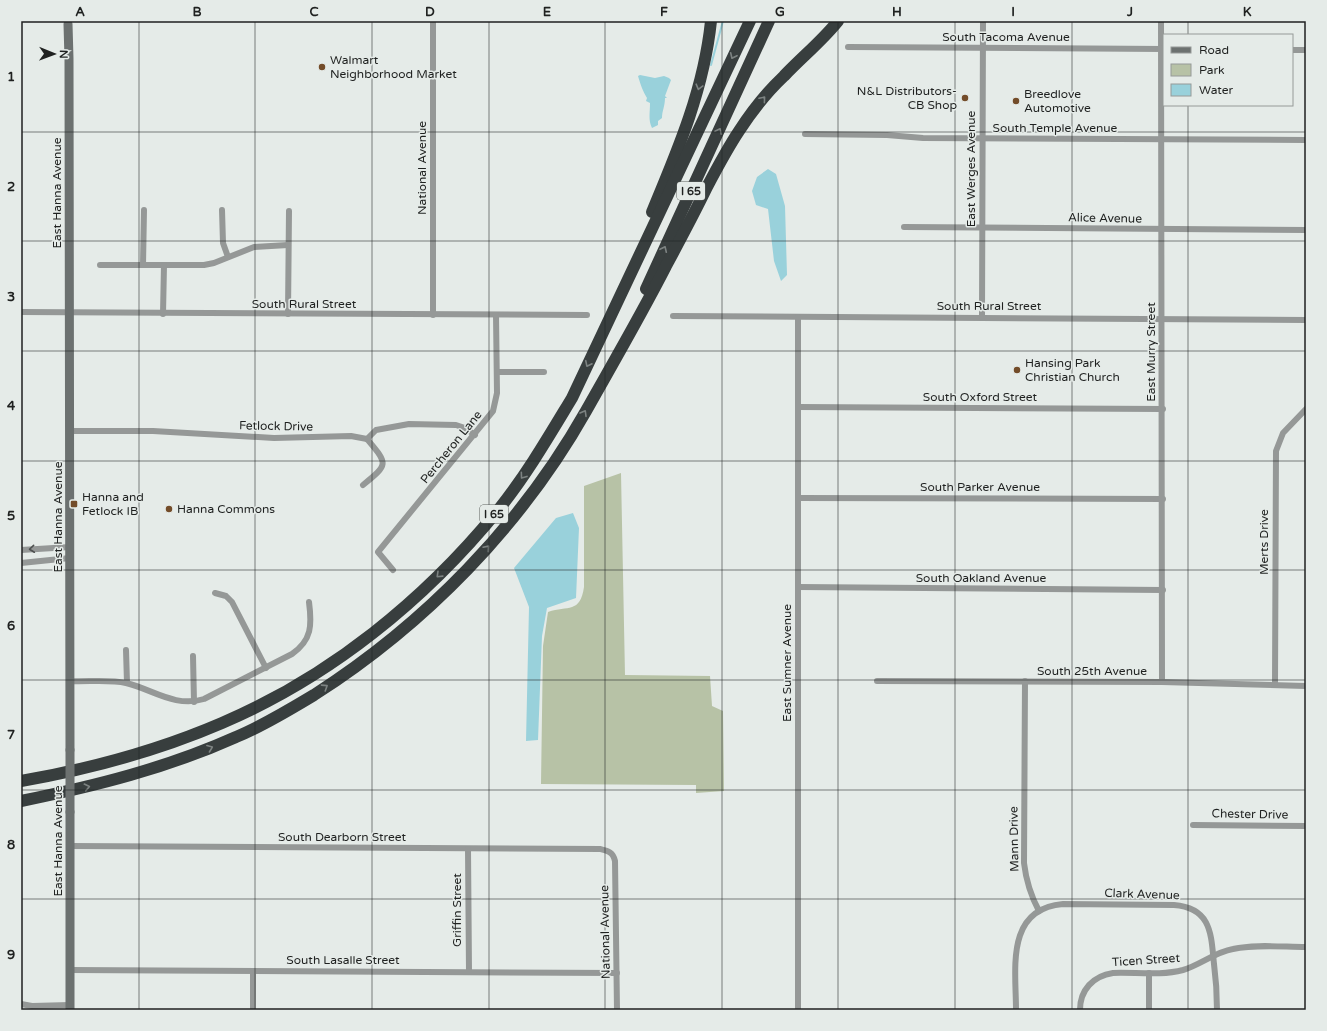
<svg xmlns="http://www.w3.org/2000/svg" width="1327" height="1031" font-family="'Varela Round',sans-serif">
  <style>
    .green { fill: #b7c2a6 }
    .water { fill: #99d1db }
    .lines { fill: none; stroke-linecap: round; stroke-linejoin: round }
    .stream { stroke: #99d1db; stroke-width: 2 }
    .street { stroke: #959897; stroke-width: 6 }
    .secondary { stroke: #6c7170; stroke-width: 9 }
    .highway { stroke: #383e3e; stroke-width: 12 }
    .secondary-bridge { stroke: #6c7170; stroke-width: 9 }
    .oneway { stroke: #7d8382 }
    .oneway2 { stroke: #4e5150 }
    .grid { fill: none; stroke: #1f2120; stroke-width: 1; stroke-opacity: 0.55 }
    .poi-dot { fill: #734c29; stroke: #e5ebe8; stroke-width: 1.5 }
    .labels { text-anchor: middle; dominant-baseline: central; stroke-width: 3; stroke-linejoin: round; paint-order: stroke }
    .shield { fill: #e5ebe8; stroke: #5a5e5c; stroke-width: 1 }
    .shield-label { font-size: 11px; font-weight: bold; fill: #1f2120 }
    .street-label { font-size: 12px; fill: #1f2120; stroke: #e5ebe8 }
    .poi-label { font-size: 12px; fill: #1f2120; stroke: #e5ebe8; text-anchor: start }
    .neatline { fill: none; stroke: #1f2120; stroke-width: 1.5 }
    .grid-label { font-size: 13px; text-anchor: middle; font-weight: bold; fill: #1f2120 }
  </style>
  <rect width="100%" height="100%" fill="#e5ebe8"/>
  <path class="green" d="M621 473 625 675 710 676 712 706 723 711 724 791 696 793V785L541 784 543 646 548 612C568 605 580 614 584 587V486Z"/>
  <g class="water">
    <path d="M640 75 655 78 664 76 669 78 671 80 665 96 667 98H665C665 106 662 111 662 118L658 121V125L652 128C648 120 650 113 650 103L646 101 647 98C643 92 640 83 638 76Z"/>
    <polygon points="768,169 776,174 785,206 787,275 781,281 774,261 768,209 756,205 752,191 757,177"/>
    <polygon points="573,513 579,528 576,598 547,608 542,636 538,740 526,741 529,607 514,568 556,518"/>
  </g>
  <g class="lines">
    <polyline class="stream" points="711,65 723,21"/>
    <g class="street">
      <polyline points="433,21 433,315"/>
      <polyline points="1161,21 1162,682"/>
      <polyline points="848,47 1164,49"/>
      <polyline points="1292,50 1306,50"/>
      <polyline points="805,134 887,135 923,138 1306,140"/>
      <polyline points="222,210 223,243 228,257"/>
      <polyline points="904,227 1306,230"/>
      <polyline points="100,265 204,265 214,263 254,247 288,245"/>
      <polyline points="143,265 144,210"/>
      <polyline points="21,312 587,315"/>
      <polyline points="163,314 164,265"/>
      <polyline points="288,314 289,211"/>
      <polyline points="673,316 1306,320"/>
      <polyline points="982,317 983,21"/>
      <polyline points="497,372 544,372"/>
      <polyline points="798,407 1163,409"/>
      <polyline points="70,431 153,431 274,438 351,436 367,439 376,430 409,424 456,425 465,428 475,435"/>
      <path d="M363 485C389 464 388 464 367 439"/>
      <polyline points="798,498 1163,499"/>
      <polyline points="21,550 70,547"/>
      <polyline points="21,563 70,558"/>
      <polyline points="393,570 378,552 493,411 497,393 496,315"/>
      <polyline points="798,587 1163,590"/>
      <polyline points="215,593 226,596 232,602 266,668"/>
      <polyline points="126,650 127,683"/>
      <polyline points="193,656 194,702"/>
      <path d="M70 681C87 682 109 679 126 683 152 689 175 708 204 699L292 654C312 640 312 625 309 602"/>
      <polyline points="877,681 1162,682 1306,686"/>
      <path d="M1025 681 1024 863C1026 880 1031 896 1039 911"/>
      <polyline points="1275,685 1276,451 1283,433 1306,409"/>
      <polyline points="1193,825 1306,826"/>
      <path d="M70 846 600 849C608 851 613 852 615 861L617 1010"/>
      <polyline points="468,849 469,972"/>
      <polyline points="70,970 617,973"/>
      <polyline points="253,971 253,1010"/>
      <polyline points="21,1004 32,1006 70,1005"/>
      <polyline points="798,1010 798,317"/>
      <path d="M1016 1010C1016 969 1005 909 1063 904L1174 905C1212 908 1211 935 1214 964 1216 979 1217 994 1217 1010"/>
      <path d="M1080 1010C1080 990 1093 976 1113 973 1135 972 1160 976 1183 970 1200 965 1215 952 1233 949 1255 944 1283 947 1306 947"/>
      <polyline points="1149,1010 1149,973"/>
    </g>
    <g class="secondary">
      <polyline points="68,24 69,59 70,750"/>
      <polyline points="70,812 70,1010"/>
    </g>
    <g class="highway">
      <path d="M652 212C678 150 704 89 711 21"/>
      <polyline points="646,289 769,21"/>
      <path d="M21 781C90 769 157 751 222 723 330 677 425 600 499 509 527 474 549 436 572 398L750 21"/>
      <path d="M21 801C95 786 167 768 236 737 263 726 289 710 314 695 425 624 521 526 586 411 613 363 641 315 666 266 680 240 694 214 707 187 717 168 727 149 739 131 752 111 767 92 784 76 802 57 822 41 838 21"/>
    </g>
    <polyline class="secondary-bridge" points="70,812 70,750"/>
  </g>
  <defs><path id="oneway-chevron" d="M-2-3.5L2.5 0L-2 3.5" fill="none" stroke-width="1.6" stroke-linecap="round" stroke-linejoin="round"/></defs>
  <g class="oneway">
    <use href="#oneway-chevron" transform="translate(733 56) rotate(115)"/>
    <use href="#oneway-chevron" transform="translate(699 87) rotate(105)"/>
    <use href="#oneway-chevron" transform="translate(763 99) rotate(-50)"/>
    <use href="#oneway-chevron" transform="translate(719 131) rotate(-65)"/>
    <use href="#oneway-chevron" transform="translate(664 249) rotate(-65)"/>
    <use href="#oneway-chevron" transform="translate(588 364) rotate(116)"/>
    <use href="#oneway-chevron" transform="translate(584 413) rotate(-60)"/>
    <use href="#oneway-chevron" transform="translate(523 476) rotate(126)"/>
    <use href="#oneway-chevron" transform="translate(487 548) rotate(-49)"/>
    <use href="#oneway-chevron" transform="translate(439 575) rotate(136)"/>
    <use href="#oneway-chevron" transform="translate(325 687) rotate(-33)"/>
    <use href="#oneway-chevron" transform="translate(210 748) rotate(-21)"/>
    <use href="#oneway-chevron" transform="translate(87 787) rotate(-13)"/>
  </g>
  <use class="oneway2" href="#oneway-chevron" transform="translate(32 549) rotate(174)"/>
  <path class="grid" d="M139 21V1010M255 21V1010M372 21V1010M489 21V1010M605 21V1010M722 21V1010M838 21V1010M955 21V1010M1072 21V1010M1188 21V35M1188 105V1010M21 132H1306M21 241H1306M21 351H1306M21 461H1306M21 570H1306M21 680H1306M21 790H1306M21 899H1306"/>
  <g class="poi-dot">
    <circle cx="322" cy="67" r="4"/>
    <circle cx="965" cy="98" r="4"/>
    <circle cx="1016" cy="101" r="4"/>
    <circle cx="1017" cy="370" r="4"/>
    <rect x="70" y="500" width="8" height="8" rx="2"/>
    <circle cx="169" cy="509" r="4"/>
  </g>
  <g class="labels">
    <g class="shield">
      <rect x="677" y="182" width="28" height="18" rx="3"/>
      <rect x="480" y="505" width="28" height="18" rx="3"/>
    </g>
    <g class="shield-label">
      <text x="691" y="191">I 65</text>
      <text x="494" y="514">I 65</text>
    </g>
    <g class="street-label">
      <text x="1006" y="37">South Tacoma Avenue</text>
      <text x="1055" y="128">South Temple Avenue</text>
      <text transform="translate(422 168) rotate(-90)">National Avenue</text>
      <text transform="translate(971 169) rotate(-90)">East Werges Avenue</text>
      <text transform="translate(57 193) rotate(-90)">East Hanna Avenue</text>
      <text transform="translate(1105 218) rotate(1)">Alice Avenue</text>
      <text x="304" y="304">South Rural Street</text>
      <text x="989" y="306">South Rural Street</text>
      <text transform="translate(1151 352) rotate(-90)">East Murry Street</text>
      <text x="980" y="397">South Oxford Street</text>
      <text transform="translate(276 426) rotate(1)">Fetlock Drive</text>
      <text transform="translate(451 447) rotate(-51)">Percheron Lane</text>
      <text x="980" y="487">South Parker Avenue</text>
      <text transform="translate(58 517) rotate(-90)">East Hanna Avenue</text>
      <text transform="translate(1264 542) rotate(-90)">Merts Drive</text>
      <text x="981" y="578">South Oakland Avenue</text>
      <text transform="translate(787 663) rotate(-90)">East Sumner Avenue</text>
      <text x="1092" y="671">South 25th Avenue</text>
      <text transform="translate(1250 814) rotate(1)">Chester Drive</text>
      <text x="342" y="837">South Dearborn Street</text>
      <text transform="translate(1014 839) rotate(-91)">Mann Drive</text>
      <text transform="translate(58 841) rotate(-90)">East Hanna Avenue</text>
      <text transform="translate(1142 894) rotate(2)">Clark Avenue</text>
      <text transform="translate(457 910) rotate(-90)">Griffin Street</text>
      <text transform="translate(605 932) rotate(-91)">National Avenue</text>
      <text x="343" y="960">South Lasalle Street</text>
      <text transform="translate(1146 960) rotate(-4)">Ticen Street</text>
    </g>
    <g class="poi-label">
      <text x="330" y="60">Walmart<tspan x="330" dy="14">Neighborhood Market</tspan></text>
      <text x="957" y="91" text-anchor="end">N&amp;L Distributors-<tspan x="957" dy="14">CB Shop</tspan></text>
      <text x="1024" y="94">Breedlove<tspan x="1024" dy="14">Automotive</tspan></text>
      <text x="1025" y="363">Hansing Park<tspan x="1025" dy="14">Christian Church</tspan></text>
      <text x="82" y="497">Hanna and<tspan x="82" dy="14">Fetlock IB</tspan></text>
      <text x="177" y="509">Hanna Commons</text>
    </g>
  </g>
  <rect width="1327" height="1031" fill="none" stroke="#e5ebe8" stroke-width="44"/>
  <rect x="1163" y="34" width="130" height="72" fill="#e5ebe8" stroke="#969a98"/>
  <rect x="1171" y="47" width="20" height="6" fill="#6c7170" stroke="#969a98"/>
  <text x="1199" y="54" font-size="12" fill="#1f2120">Road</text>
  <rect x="1171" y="64" width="20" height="12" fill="#b7c2a6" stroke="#969a98"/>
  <text x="1199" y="74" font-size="12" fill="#1f2120">Park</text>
  <rect x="1171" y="84" width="20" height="12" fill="#99d1db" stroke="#969a98"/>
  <text x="1199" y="94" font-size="12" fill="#1f2120">Water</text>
  <g transform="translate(54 54) rotate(91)" stroke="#e5ebe8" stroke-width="3" paint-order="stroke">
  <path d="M0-3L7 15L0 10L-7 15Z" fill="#1f2120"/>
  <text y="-6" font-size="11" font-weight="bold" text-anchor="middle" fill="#1f2120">N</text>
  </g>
  <rect x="22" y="22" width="1283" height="987" class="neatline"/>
  <g class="grid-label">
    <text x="80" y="16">A</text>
    <text x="197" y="16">B</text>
    <text x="314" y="16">C</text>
    <text x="430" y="16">D</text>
    <text x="547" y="16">E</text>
    <text x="664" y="16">F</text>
    <text x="780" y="16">G</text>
    <text x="897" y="16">H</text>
    <text x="1013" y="16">I</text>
    <text x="1130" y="16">J</text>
    <text x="1247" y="16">K</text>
    <text x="11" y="81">1</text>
    <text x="11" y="191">2</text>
    <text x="11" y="301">3</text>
    <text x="11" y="410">4</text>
    <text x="11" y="520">5</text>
    <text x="11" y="630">6</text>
    <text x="11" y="739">7</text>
    <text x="11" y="849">8</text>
    <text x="11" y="959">9</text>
  </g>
</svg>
